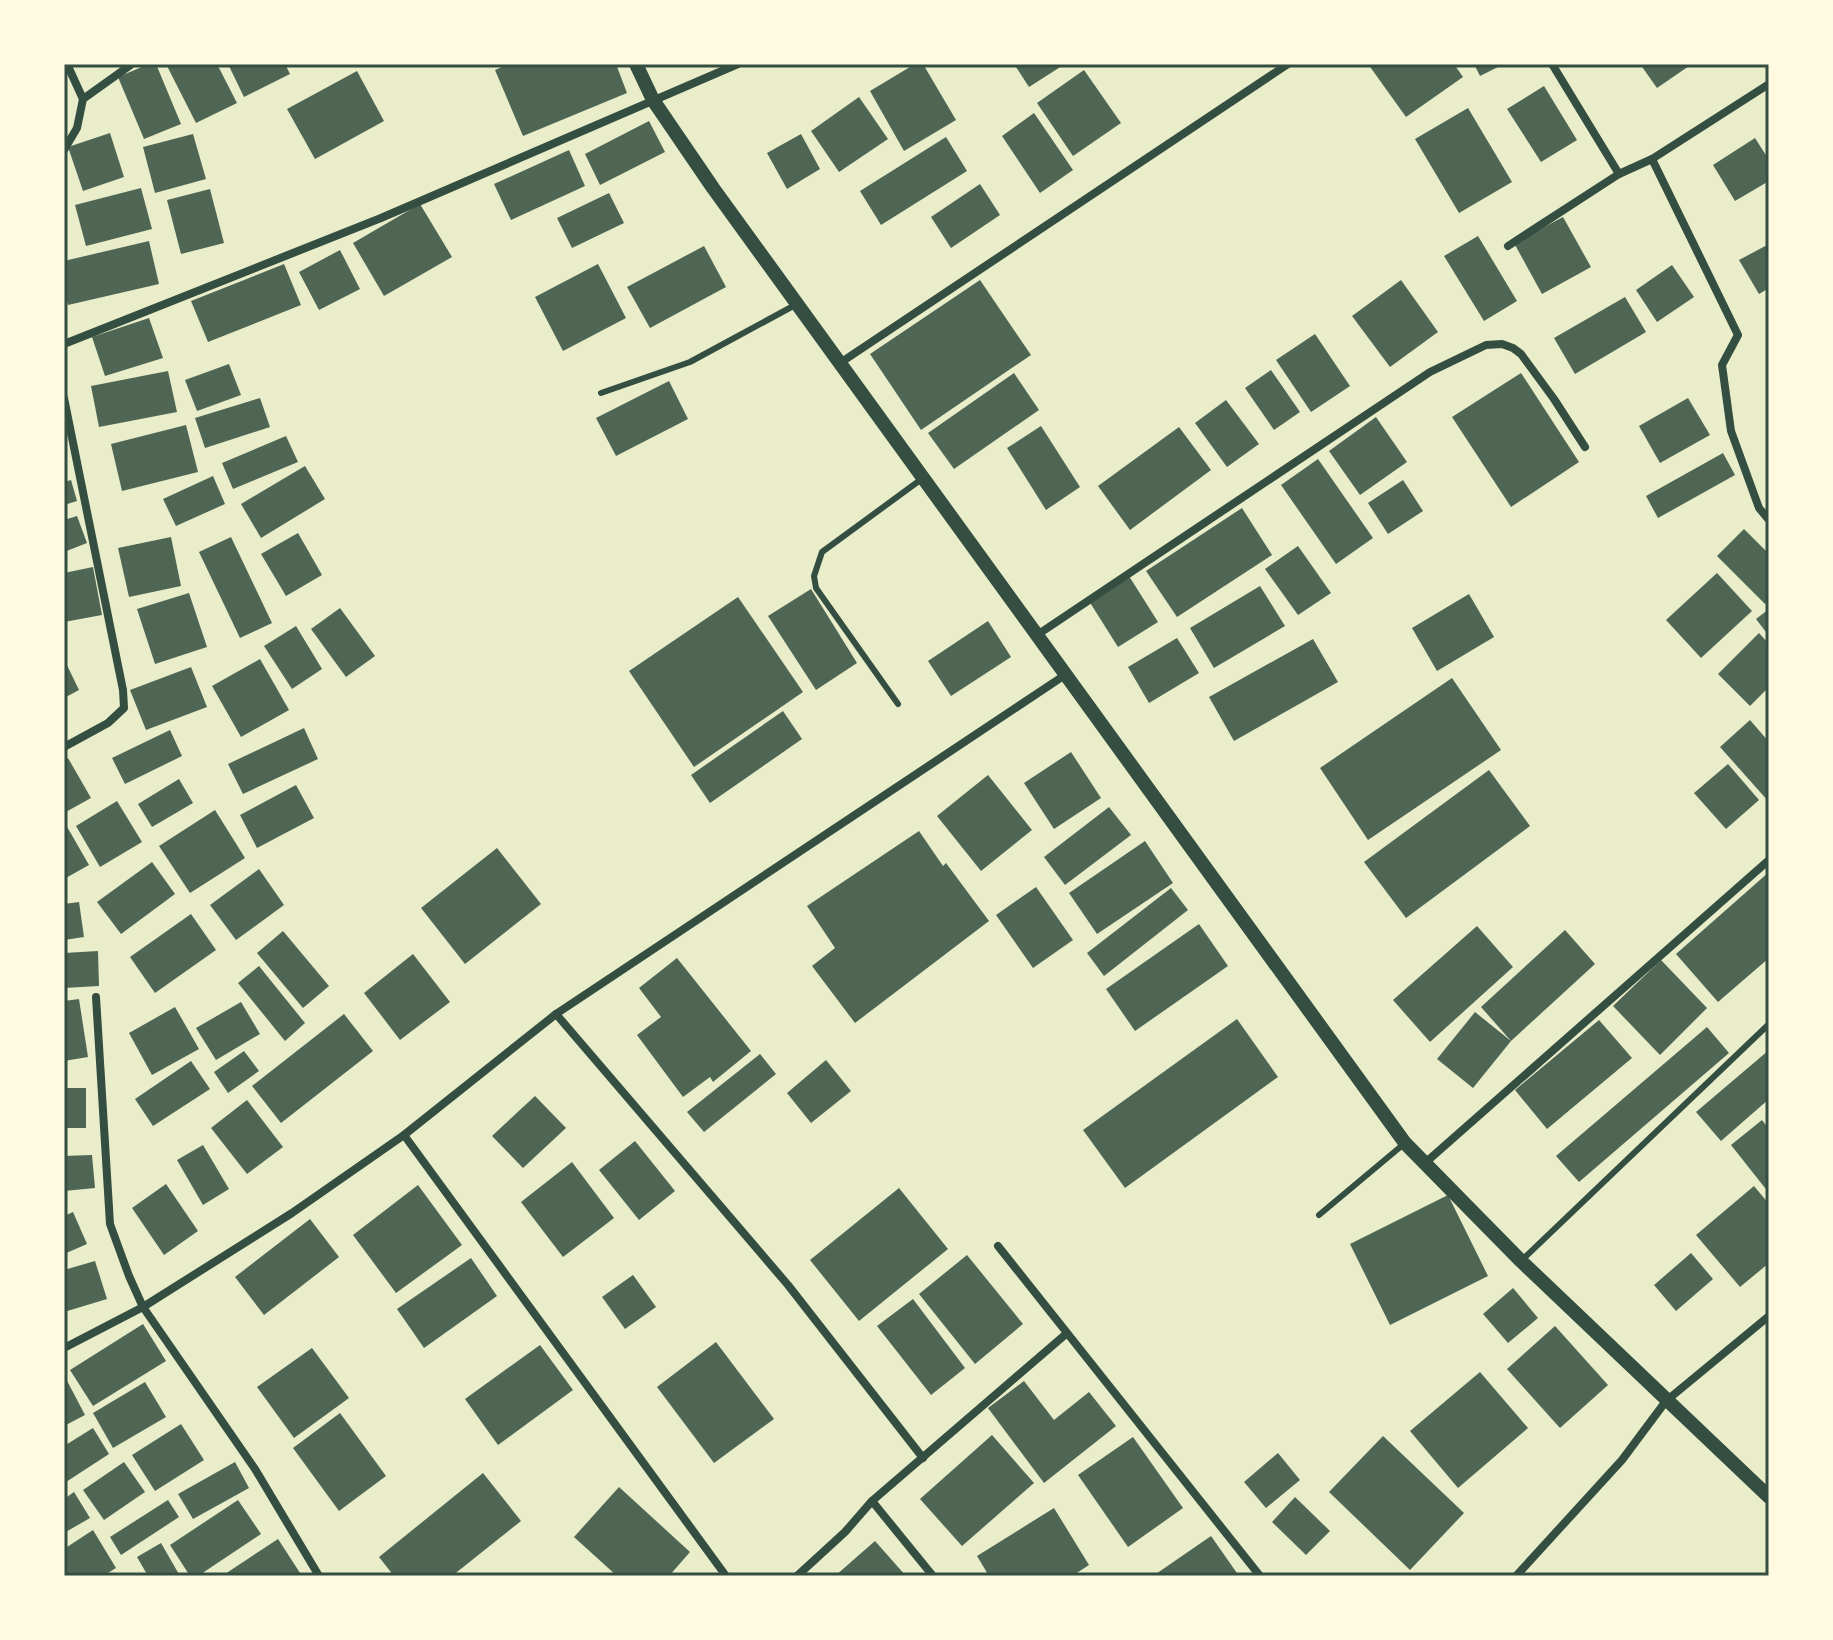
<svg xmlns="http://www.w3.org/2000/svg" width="1833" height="1640" font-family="Raleway,sans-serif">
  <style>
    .building { fill: #4f6655 }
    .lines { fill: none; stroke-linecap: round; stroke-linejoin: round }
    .service { stroke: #344e41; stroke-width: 6 }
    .minor { stroke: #344e41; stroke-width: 8 }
    .tertiary { stroke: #344e41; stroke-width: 14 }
    .neatline { fill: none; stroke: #344e41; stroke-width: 3 }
  </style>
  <rect width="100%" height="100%" fill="#e9edc9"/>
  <g class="building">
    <polygon points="149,64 156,64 181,124 144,139 118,77"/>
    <polygon points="166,64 217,64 237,103 196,123"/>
    <polygon points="228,64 285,64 290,74 244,97"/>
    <polygon points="509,64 616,64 627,93 523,136 495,70"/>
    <polygon points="915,64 923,64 956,120 904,151 870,91"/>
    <polygon points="1014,64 1065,64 1029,87"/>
    <polygon points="1368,64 1454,64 1463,77 1406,117"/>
    <polygon points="1474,64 1504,64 1480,76"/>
    <polygon points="1640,64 1692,64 1657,88"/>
    <polygon points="1084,70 1121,123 1073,156 1037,103"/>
    <polygon points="357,71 384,121 315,159 287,109"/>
    <polygon points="1544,86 1577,140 1541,162 1507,109"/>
    <polygon points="859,97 888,139 839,172 811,131"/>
    <polygon points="1468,108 1512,182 1459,213 1415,139"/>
    <polygon points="1034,113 1073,170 1040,193 1002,136"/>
    <polygon points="649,121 665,152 600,185 585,154"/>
    <polygon points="110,133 124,177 83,191 68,147"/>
    <polygon points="193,134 206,179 155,193 143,147"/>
    <polygon points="801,134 820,169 787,189 767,153"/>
    <polygon points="946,137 967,171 881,225 860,191"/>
    <polygon points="1755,138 1769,160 1769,181 1735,201 1713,165"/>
    <polygon points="569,150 585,186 511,220 494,184"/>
    <polygon points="980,184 1000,215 951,248 931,217"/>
    <polygon points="141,188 152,229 86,246 75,205"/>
    <polygon points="210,189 224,243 181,254 167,200"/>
    <polygon points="609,193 624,223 572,248 557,218"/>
    <polygon points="420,204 452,257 384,296 353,243"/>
    <polygon points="1563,217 1591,267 1542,294 1514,243"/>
    <polygon points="1478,236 1517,301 1484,321 1444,256"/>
    <polygon points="149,241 159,284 68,305 64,287 64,261"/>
    <polygon points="1769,244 1769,288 1759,294 1739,260"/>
    <polygon points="704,246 726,287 650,328 627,287"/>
    <polygon points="340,250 360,289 319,310 299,272"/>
    <polygon points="284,264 301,305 208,342 191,301"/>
    <polygon points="598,264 626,318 563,351 535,297"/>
    <polygon points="1672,265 1694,297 1657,322 1636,290"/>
    <polygon points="980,280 1031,355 921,430 870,354"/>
    <polygon points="1401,280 1438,332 1390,367 1352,316"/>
    <polygon points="1625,297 1646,332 1575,374 1554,338"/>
    <polygon points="149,318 163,358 105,376 92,337"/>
    <polygon points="1315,334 1350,386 1311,412 1276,360"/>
    <polygon points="229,364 241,395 197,411 185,380"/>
    <polygon points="1271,370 1300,412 1274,430 1245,388"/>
    <polygon points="168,371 177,412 99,427 91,386"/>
    <polygon points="1014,373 1039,410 954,469 928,433"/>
    <polygon points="1521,373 1579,462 1511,507 1452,417"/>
    <polygon points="669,381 688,419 616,456 596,418"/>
    <polygon points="260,398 270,427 205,448 195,418"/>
    <polygon points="1688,398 1710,435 1660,463 1639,426"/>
    <polygon points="1226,400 1259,444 1227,467 1195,423"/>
    <polygon points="1376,417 1407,462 1360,495 1329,451"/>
    <polygon points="186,425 198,472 122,491 111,444"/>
    <polygon points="1041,426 1080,487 1046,510 1007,448"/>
    <polygon points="1179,427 1211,470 1130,530 1098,486"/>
    <polygon points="286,436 298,462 233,489 222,463"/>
    <polygon points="1723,453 1735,475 1658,518 1646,496"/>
    <polygon points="1318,459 1373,538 1336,564 1281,485"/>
    <polygon points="305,466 325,499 261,538 241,504"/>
    <polygon points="213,476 225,504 176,526 163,499"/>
    <polygon points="71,480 77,501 64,505 64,482"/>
    <polygon points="1403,480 1423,511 1388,534 1368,503"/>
    <polygon points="1242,508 1272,555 1177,617 1146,571"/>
    <polygon points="77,516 87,543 64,552 64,520"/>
    <polygon points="1744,529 1769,554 1769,601 1765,604 1717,556"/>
    <polygon points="298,533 322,575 286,596 261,554"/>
    <polygon points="171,537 181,586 129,597 118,548"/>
    <polygon points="231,537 272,623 240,638 199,552"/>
    <polygon points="1298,546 1331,593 1298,615 1265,569"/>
    <polygon points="93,567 102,615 64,622 64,573"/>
    <polygon points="1717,573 1752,611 1701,658 1666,620"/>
    <polygon points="1129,576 1158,622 1118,647 1089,601"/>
    <polygon points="1260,586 1285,626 1214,668 1190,628"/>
    <polygon points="811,589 857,663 816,690 768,616"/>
    <polygon points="189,593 207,647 155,664 137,609"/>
    <polygon points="1469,594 1494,637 1437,671 1412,628"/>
    <polygon points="738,597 803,692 694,767 629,671"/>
    <polygon points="340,608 375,656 346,677 311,629"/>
    <polygon points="1769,609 1769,636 1756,619"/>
    <polygon points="988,621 1011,657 951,696 928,661"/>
    <polygon points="296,626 322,669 292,689 264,646"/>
    <polygon points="1759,633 1769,644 1769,687 1750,706 1718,674"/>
    <polygon points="1177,638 1199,673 1149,703 1128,667"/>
    <polygon points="1313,639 1338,682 1234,741 1209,697"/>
    <polygon points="64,659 79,690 64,698"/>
    <polygon points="260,659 289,710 241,737 212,686"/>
    <polygon points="191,667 207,707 146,730 130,690"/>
    <polygon points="1452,678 1501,750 1368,840 1320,768"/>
    <polygon points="783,711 802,739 710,803 691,775"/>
    <polygon points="1750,720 1769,742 1769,802 1720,747"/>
    <polygon points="304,728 318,759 243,794 228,764"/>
    <polygon points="170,730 182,756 125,784 112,758"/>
    <polygon points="1071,752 1101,798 1054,829 1024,783"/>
    <polygon points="68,758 91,798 64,813 64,761"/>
    <polygon points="1728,764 1759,800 1726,829 1694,793"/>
    <polygon points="1489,770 1530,826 1406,918 1364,862"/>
    <polygon points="988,775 1032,830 981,871 937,816"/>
    <polygon points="179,779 193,803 152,827 138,804"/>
    <polygon points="296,785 314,818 257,848 240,815"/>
    <polygon points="117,801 142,842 100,867 76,826"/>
    <polygon points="1109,807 1131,835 1065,885 1044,857"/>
    <polygon points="215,810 245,858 190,893 159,846"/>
    <polygon points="66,825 89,865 64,879 64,827"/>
    <polygon points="919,831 943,866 946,863 989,921 855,1023 812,966 835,948 807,906"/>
    <polygon points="1145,841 1173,883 1097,934 1069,893"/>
    <polygon points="497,848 541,904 465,964 421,908"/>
    <polygon points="152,862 175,894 121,934 97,902"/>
    <polygon points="259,869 284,905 236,940 210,905"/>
    <polygon points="1769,872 1769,958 1718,1002 1676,954"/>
    <polygon points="1036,887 1073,940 1033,968 996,915"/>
    <polygon points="1171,888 1188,910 1104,976 1087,953"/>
    <polygon points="79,902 84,937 64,940 64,904"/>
    <polygon points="191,914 216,950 155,993 130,957"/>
    <polygon points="1199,924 1228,966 1135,1031 1106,989"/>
    <polygon points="1477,926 1513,967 1430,1042 1393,1000"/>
    <polygon points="1565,930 1595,964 1511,1041 1481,1007"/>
    <polygon points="283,931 329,986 303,1008 257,953"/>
    <polygon points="98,951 99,986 64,988 64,953"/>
    <polygon points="413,954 450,1002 400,1040 364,993"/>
    <polygon points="677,958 751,1051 713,1082 710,1077 683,1097 637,1035 661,1017 639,988"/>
    <polygon points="1661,960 1707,1008 1660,1055 1613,1006"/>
    <polygon points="259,966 305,1023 285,1041 238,983"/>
    <polygon points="79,999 88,1057 64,1061 64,1001"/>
    <polygon points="241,1002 260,1034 216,1060 196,1028"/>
    <polygon points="175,1007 199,1049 152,1075 129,1033"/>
    <polygon points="1475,1012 1511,1041 1473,1088 1437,1059"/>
    <polygon points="344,1014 373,1051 281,1123 252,1086"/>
    <polygon points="1237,1019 1278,1077 1125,1188 1083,1130"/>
    <polygon points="1599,1020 1632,1058 1547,1129 1515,1090"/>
    <polygon points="1707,1027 1729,1053 1579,1182 1556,1156"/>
    <polygon points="1769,1050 1769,1099 1721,1141 1696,1112"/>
    <polygon points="244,1051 259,1071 228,1093 214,1072"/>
    <polygon points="760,1054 776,1074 704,1132 687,1112"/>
    <polygon points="826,1060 851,1091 811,1123 787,1093"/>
    <polygon points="191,1061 210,1089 153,1126 135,1099"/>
    <rect x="64" y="1088" width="22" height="40"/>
    <polygon points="535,1096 566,1128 523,1168 492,1136"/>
    <polygon points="247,1100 283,1147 247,1174 211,1128"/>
    <polygon points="1762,1120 1769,1129 1769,1193 1731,1145"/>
    <polygon points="635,1141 675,1191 639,1220 599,1170"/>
    <polygon points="203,1145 229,1189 203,1205 177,1160"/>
    <polygon points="92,1155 95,1188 64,1191 64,1156"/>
    <polygon points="572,1162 614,1218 563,1257 521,1202"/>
    <polygon points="166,1184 198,1231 164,1255 132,1208"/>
    <polygon points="418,1185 462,1245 396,1293 353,1235"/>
    <polygon points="1754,1186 1769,1204 1769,1263 1740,1287 1696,1235"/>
    <polygon points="899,1188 948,1249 859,1321 810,1260"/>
    <polygon points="1448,1195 1488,1276 1390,1325 1350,1244"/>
    <polygon points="73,1212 87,1244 64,1254 64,1216"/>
    <polygon points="310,1219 339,1257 264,1315 235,1277"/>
    <polygon points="1691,1253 1713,1279 1676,1311 1654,1285"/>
    <polygon points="967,1255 1023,1324 975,1364 919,1294"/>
    <polygon points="471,1258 497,1296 424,1348 397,1309"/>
    <polygon points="95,1261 107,1299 64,1312 64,1270"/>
    <polygon points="633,1275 656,1307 625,1329 602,1297"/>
    <polygon points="1513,1288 1538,1318 1508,1343 1483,1314"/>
    <polygon points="913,1299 965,1368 931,1395 877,1326"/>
    <polygon points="143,1324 166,1361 93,1406 70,1370"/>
    <polygon points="1555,1326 1608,1385 1560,1428 1507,1369"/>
    <polygon points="716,1342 774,1419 714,1463 657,1387"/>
    <polygon points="540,1345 573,1390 498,1445 465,1399"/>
    <polygon points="312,1348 349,1398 294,1438 257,1387"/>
    <polygon points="1480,1372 1528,1428 1458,1488 1410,1431"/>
    <polygon points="64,1375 85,1415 64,1426"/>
    <polygon points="1024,1381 1054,1420 1089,1392 1116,1426 1044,1483 988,1408"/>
    <polygon points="145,1382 166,1417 113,1448 93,1413"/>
    <polygon points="340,1413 386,1476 339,1511 293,1448"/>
    <polygon points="181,1424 204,1460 155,1491 132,1455"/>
    <polygon points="93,1428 109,1454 66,1482 64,1446"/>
    <polygon points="992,1435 1034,1483 962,1546 920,1499"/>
    <polygon points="1383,1436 1464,1513 1410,1570 1329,1492"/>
    <polygon points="1133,1437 1183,1508 1128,1547 1078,1475"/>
    <polygon points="1278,1453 1300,1480 1266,1508 1244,1482"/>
    <polygon points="124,1462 145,1492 104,1520 83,1490"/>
    <polygon points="235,1462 249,1488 193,1519 178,1494"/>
    <polygon points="483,1473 521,1521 452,1576 394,1576 379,1557"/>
    <polygon points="619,1487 690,1552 669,1576 617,1576 574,1537"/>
    <polygon points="74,1492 90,1518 64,1533 64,1499"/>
    <polygon points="1295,1497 1330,1531 1306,1555 1272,1522"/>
    <polygon points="168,1500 179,1517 121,1555 110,1537"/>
    <polygon points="238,1500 261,1534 198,1576 190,1576 170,1545"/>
    <polygon points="1054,1508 1089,1565 1072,1576 989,1576 977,1556"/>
    <polygon points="93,1530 116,1568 103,1576 64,1576 64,1549"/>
    <polygon points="1211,1536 1239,1576 1153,1576"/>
    <polygon points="278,1539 302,1576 227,1576 225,1574"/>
    <polygon points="875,1541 906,1576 835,1576"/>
    <polygon points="161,1543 180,1576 148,1576 137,1557"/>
  </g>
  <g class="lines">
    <g class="service">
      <polyline points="601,393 690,362 797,304"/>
      <polyline points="898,704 816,588 814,576 822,552 923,478"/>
      <polyline points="1319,1215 1405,1143"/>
      <polyline points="1521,1261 1769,1024"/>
    </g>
    <g class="minor">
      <polyline points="67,64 83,99"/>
      <polyline points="1552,64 1619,174"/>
      <polyline points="64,150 77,128 83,99 132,64"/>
      <polyline points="1652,159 1738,335 1722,365 1731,431 1759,508 1769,520"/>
      <polyline points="1508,246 1619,174 1652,159 1769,84"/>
      <polyline points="64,344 381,218 738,64"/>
      <polyline points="840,363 1288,64"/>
      <polyline points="64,398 123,690 124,708 108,723 64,747"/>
      <polyline points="1037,635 1430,372 1486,345 1502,344 1513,348 1521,354 1554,399 1585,447"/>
      <polyline points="96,997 110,1224 129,1276 143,1307 255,1469 319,1576"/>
      <polyline points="556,1014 788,1285 923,1458"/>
      <polyline points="404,1135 726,1576"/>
      <polyline points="1425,1163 1769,860"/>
      <polyline points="998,1246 1260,1576"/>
      <polyline points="64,1348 143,1307 292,1213 404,1135 556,1014 1065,675"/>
      <polyline points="872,1501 933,1576"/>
      <polyline points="797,1576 845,1532 872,1501 1066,1334"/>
      <polyline points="1516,1576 1622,1460 1666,1401 1769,1316"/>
    </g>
    <polyline class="tertiary" points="636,64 653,100 713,188 1405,1143 1521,1261 1769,1497"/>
  </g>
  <rect width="1833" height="1640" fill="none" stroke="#fefae0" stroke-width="132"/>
  <rect x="66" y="66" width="1701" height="1508" class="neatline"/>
</svg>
